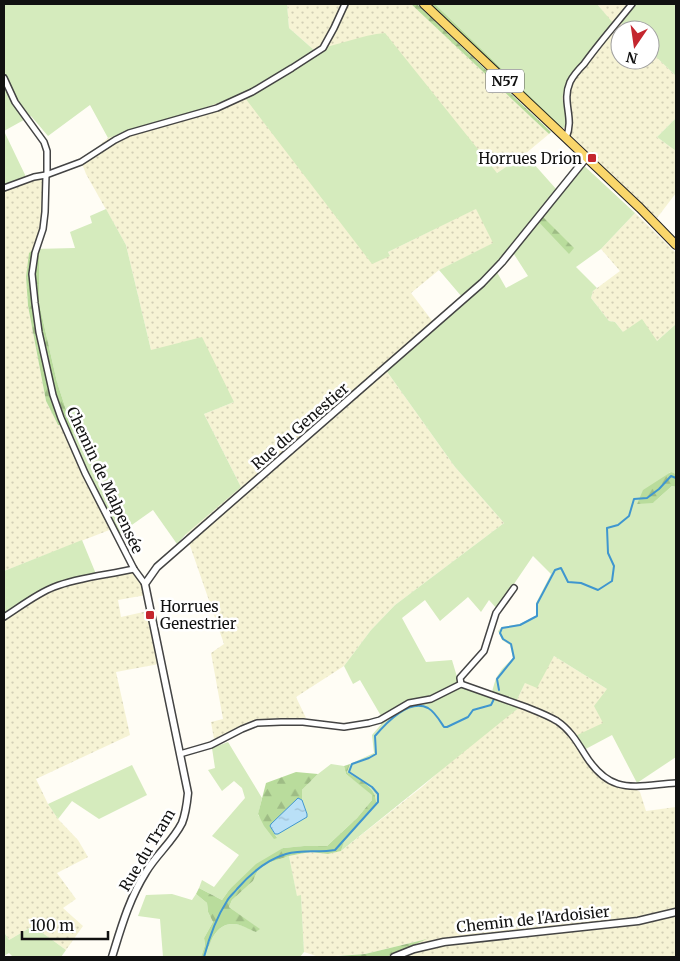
<svg xmlns="http://www.w3.org/2000/svg" width="680" height="961" font-family="Merriweather,serif">
  <style>
    .farmland { fill: url(#farmland-dots) }
    .grass { fill: #d5ebbd; fill-rule: evenodd }
    .forest { fill: url(#forest-firs) }
    .water { fill: url(#water-ripples); stroke: #3f96cf }
    .lines { fill: none; stroke-linecap: round; stroke-linejoin: round }
    .stream { stroke: #3f96cf; stroke-width: 2 }
    .minor-casing { stroke: #444; stroke-width: 8 }
    .tertiary-casing { stroke: #444; stroke-width: 9 }
    .primary-casing { stroke: #222; stroke-width: 10 }
    .minor { stroke: #fff; stroke-width: 5 }
    .tertiary { stroke: #fff; stroke-width: 6 }
    .primary { stroke: #f9d66b; stroke-width: 8 }
    .poi-dot { fill: #c4262e; stroke: #fff; stroke-width: 2 }
    .labels { text-anchor: middle; dominant-baseline: central; stroke-width: 5; stroke-linejoin: round; paint-order: stroke }
    .shield { fill: #fff; stroke: #585858; stroke-width: 1 }
    .shield-label { font-size: 14px; font-weight: bold; fill: #111 }
    .poi-label { font-size: 15px; fill: #111; stroke: #fff; text-anchor: end }
    .street-label { font-size: 15px; fill: #111; stroke: #fff }
  </style>
  <defs>
    <pattern id="farmland-dots" width="8" height="8" patternUnits="userSpaceOnUse" patternTransform="scale(1.25)"><rect width="8" height="8" fill="#f6f3d4"/><path d="M2 2h.1M6 6h.1" fill="none" stroke="#d2cfb5" stroke-width="1.8" stroke-linecap="round"/></pattern>
    <pattern id="forest-firs" width="22" height="20" patternUnits="userSpaceOnUse" patternTransform="scale(1.25)"><rect width="22" height="20" fill="#b9dc9c"/><path d="M5 1l3.5 6h-7zM16 11l3.5 6h-7z" fill="#9ebc85"/></pattern>
    <pattern id="water-ripples" width="26" height="14" patternUnits="userSpaceOnUse" patternTransform="scale(1.25)"><rect width="26" height="14" fill="#b9e0f7"/><path d="M2 4q2-2 4 0t4 0M15 11q2-2 4 0t4 0" fill="none" stroke="#9ebfd3"/></pattern>
  </defs>
  <rect width="100%" height="100%" fill="#fffdf5"/>
  <g class="farmland">
    <polygon points="287,4 411,4 549,134 525,154 497,173 333,46 314,50 289,28"/>
    <polygon points="597,4 629,4 617,19 629,30 620,30 620,60 650,60 650,51 676,76 676,118 657,137 669,146 676,151 676,193 657,218 610,175 563,128 567,125 562,98 568,80 613,24"/>
    <polygon points="242,93 390,255 388,252 477,208 494,243 439,270 411,293 433,322 383,366 455,467 504,523 395,605 371,630 344,666 296,697 306,718 281,718 250,721 214,739 211,722 223,719 211,653 224,644 186,534 241,487 204,414 234,402 151,350 126,245 86,174 81,161 108,138 171,118 199,110"/>
    <polygon points="43,179 40,229 26,277 28,306 46,401 58,425 63,426 112,529 4,571 4,190 28,181"/>
    <polygon points="635,213 676,253 676,324 657,341 623,332 615,322 609,321 591,298 593,291 620,271 601,249"/>
    <polygon points="132,572 145,588 146,595 118,600 121,617 148,611 159,664 116,672 130,735 36,779 48,804 58,819 78,840 88,857 57,873 76,899 63,908 83,926 66,950 33,926 9,940 4,932 4,616 51,587 96,574 98,579"/>
    <polygon points="554,656 607,689 604,723 582,751 614,785 620,787 634,788 640,792 646,811 676,807 676,957 386,957 423,940 365,954 319,957 304,952 301,896 297,897 289,856 310,852 328,854 341,851 422,787 515,704 525,683 550,662"/>
  </g>
  <g class="grass">
    <path d="M4 4H287L289 28 314 50C338 45 362 35 385 33L497 173 525 154 557 190 579 161 635 213 601 249 576 267 597 288 593 291 591 298 609 321 615 322 623 332 642 319 657 341 676 324V474L670 472 653 503 672 486 676 487V757L637 783 612 735 582 751 573 737 603 723 594 706 607 689 554 656 537 688 525 683 515 704 521 706 341 851 344 839 376 802C377 787 358 780 347 772L350 764 374 753 372 735 384 721 360 680 353 684 344 666 371 630 395 605 504 523 455 467 383 366 462 297 439 270 493 243 476 209 388 252 390 256 372 264 242 94 199 110 171 118 108 138 90 105 48 136 31 116 4 131 28 181 4 190ZM510 248 528 276 506 288 494 267ZM533 556 551 574 536 603V616L520 624 502 627 498 631 502 640 510 645 513 658 502 669 496 678 491 695 460 687 452 660 426 662 402 618 425 600 440 621 468 597 481 612 489 600 497 609Z"/>
    <polygon points="435,4 597,4 613,23 568,80 562,98 568,118 567,125 563,128"/>
    <polygon points="629,4 676,4 676,76 650,51 650,30 629,30 617,19"/>
    <polygon points="676,118 676,151 669,146 657,137"/>
    <polygon points="106,209 126,245 151,350 202,337 234,402 204,414 241,487 186,534 177,544 153,510 119,534 63,426 72,428 57,382 39,303 39,254 34,249 75,248 70,232 92,223 90,216"/>
    <polygon points="82,540 96,574 51,587 4,616 4,571"/>
    <polygon points="228,742 262,798 258,815 277,838 275,834 278,833 307,814 302,800 302,790 318,774 331,764 344,766 346,774 373,795 372,800 357,818 327,846 304,846 283,848 229,890 222,900 199,888 202,880 214,887 239,855 212,836 245,798 242,788 234,781 222,791 208,770 215,768 212,748"/>
    <polygon points="132,765 147,795 99,819 72,801 58,819 48,804"/>
    <path d="M289 856 297 896 301 895 304 952 300 957H205C210 943 215 924 233 924 240 923 249 929 256 932L259 929 229 907 232 900 253 881 258 870 268 863Z"/>
    <polygon points="172,894 192,900 196,894 207,903 208,912 213,922 204,938 205,945 201,957 163,957 160,919 138,916 146,895"/>
    <polygon points="33,926 66,950 61,957 13,957 9,953 4,956 4,932 9,940"/>
  </g>
  <g class="forest">
    <polygon points="411,4 417,4 551,132 549,134"/>
    <polygon points="428,4 435,4 563,128 560,129"/>
    <polygon points="539,213 574,248 569,254 535,218"/>
    <polygon points="34,249 39,254 39,303 57,382 72,428 74,442 63,426 58,425 46,401 28,306 26,277 29,253"/>
    <polygon points="671,472 676,474 676,487 672,486 653,503 637,504 643,490"/>
    <path d="M350 764 347 772C359 780 377 787 376 803L345 838 341 851 328 854 310 852 289 856 268 863 258 870 253 881 232 900 229 907 260 929 256 932C250 930 239 923 233 924 215 924 210 943 205 957H201L205 945 204 938 213 922 208 912 207 903 196 894 199 888 222 900 229 890 256 864 283 848 304 846H327L357 818 372 800V795L346 774 344 766Z"/>
    <polygon points="296,772 318,774 302,790 302,800 298,798 270,826 277,838 274,839 264,826 258,814 266,783"/>
    <polygon points="427,939 386,957 325,957 365,954"/>
  </g>
  <polygon class="water" points="298,798 302,800 307,814 307,817 278,834 275,834 270,826 271,824"/>
  <g class="lines">
    <g class="stream">
      <polyline points="499,690 497,679 514,658 511,644 503,639 500,633 502,628 520,625 537,616 537,604 555,570 561,568 568,582 581,583 598,590 612,581 614,566 608,553 607,528 618,525 629,516 634,499 647,498 659,489 671,476 676,478"/>
      <path d="M204 957C209 938 216 918 227 901 229 897 234 893 237 889 250 874 266 860 286 854 303 849 319 853 335 850L378 802V794L372 787 349 772 352 764 369 758 376 754 375 736C386 723 409 698 428 708 435 712 440 721 444 727H447L468 717 473 710 491 705 494 699"/>
    </g>
    <g class="minor-casing">
      <g id="minor">
        <polyline points="4,78 15,102 44,142 47,151 47,174"/>
        <path d="M566 138C575 117 561 103 570 82 573 76 579 69 584 64 599 43 616 24 632 4"/>
        <polyline points="46,175 45,212 43,229 35,253 32,274 35,303 39,332 53,395 61,418 85,473 134,569 145,584"/>
        <polyline points="4,188 34,177 46,175 81,162 115,140 129,133 217,108 252,92 292,68 323,48 334,28 345,4"/>
        <path d="M4 617C20 607 36 594 54 587 79 577 108 575 134 569"/>
        <polyline points="461,684 460,678 484,651 496,613 514,588"/>
        <path d="M180 754 211 745 242 729 257 723 281 722H303L344 727 369 723 380 720 409 703 431 699 461 684C483 692 504 699 526 707 536 711 547 715 557 721 569 729 576 740 584 753 610 796 633 786 676 783"/>
      </g>
    </g>
    <g class="tertiary-casing">
      <g id="tertiary">
        <path d="M112 957C121 928 129 899 146 872 156 855 173 841 182 823 186 813 187 803 188 793L145 584 157 567 482 283 502 262 586 158"/>
        <polyline points="394,957 414,949 444,942 638,921 676,912"/>
      </g>
    </g>
    <g class="primary-casing">
      <polyline id="primary" points="424,4 640,208 676,245"/>
    </g>
    <use href="#minor" class="minor"/>
    <use href="#tertiary" class="tertiary"/>
    <use href="#primary" class="primary"/>
  </g>
  <g class="poi-dot">
    <rect x="587" y="153" width="10" height="10" rx="2.5"/>
    <rect x="145" y="610" width="10" height="10" rx="2.5"/>
  </g>
  <g class="labels">
    <rect class="shield" x="486" y="69.5" width="38" height="23" rx="4"/>
    <g class="shield-label">
      <text x="505" y="81">N57</text>
    </g>
    <g class="poi-label">
      <text x="582" y="158">Horrues Drion</text>
      <text x="160" y="606" text-anchor="start">Horrues<tspan x="160" dy="17">Genestrier</tspan></text>
    </g>
    <g class="street-label">
      <text transform="translate(300 426) rotate(-41)">Rue du Genestier</text>
      <text transform="translate(105 480) rotate(65)">Chemin de Malpensée</text>
      <text transform="translate(147 850) rotate(-59)">Rue du Tram</text>
      <text transform="translate(533 919) rotate(-6)">Chemin de l'Ardoisier</text>
    </g>
  </g>
  <rect width="680" height="961" fill="none" stroke="#111111" stroke-width="10"/>
  <g transform="translate(635 45) rotate(193)"><circle r="24" fill="#ffffff" stroke="#a0a0a0"/>
  <path d="M0-4L9 19L0 12L-9 19Z" fill="#c4262e"/>
  <text y="-8" font-size="14" font-weight="bold" text-anchor="middle" fill="#111111">N</text>
  </g>
  <path d="M22 931v8h86v-8" fill="none" stroke="#111111" stroke-width="2.5"/>
  <text x="30" y="931" font-size="15" fill="#111111" stroke="#ffffff" stroke-width="4" paint-order="stroke">100 m</text>
</svg>
